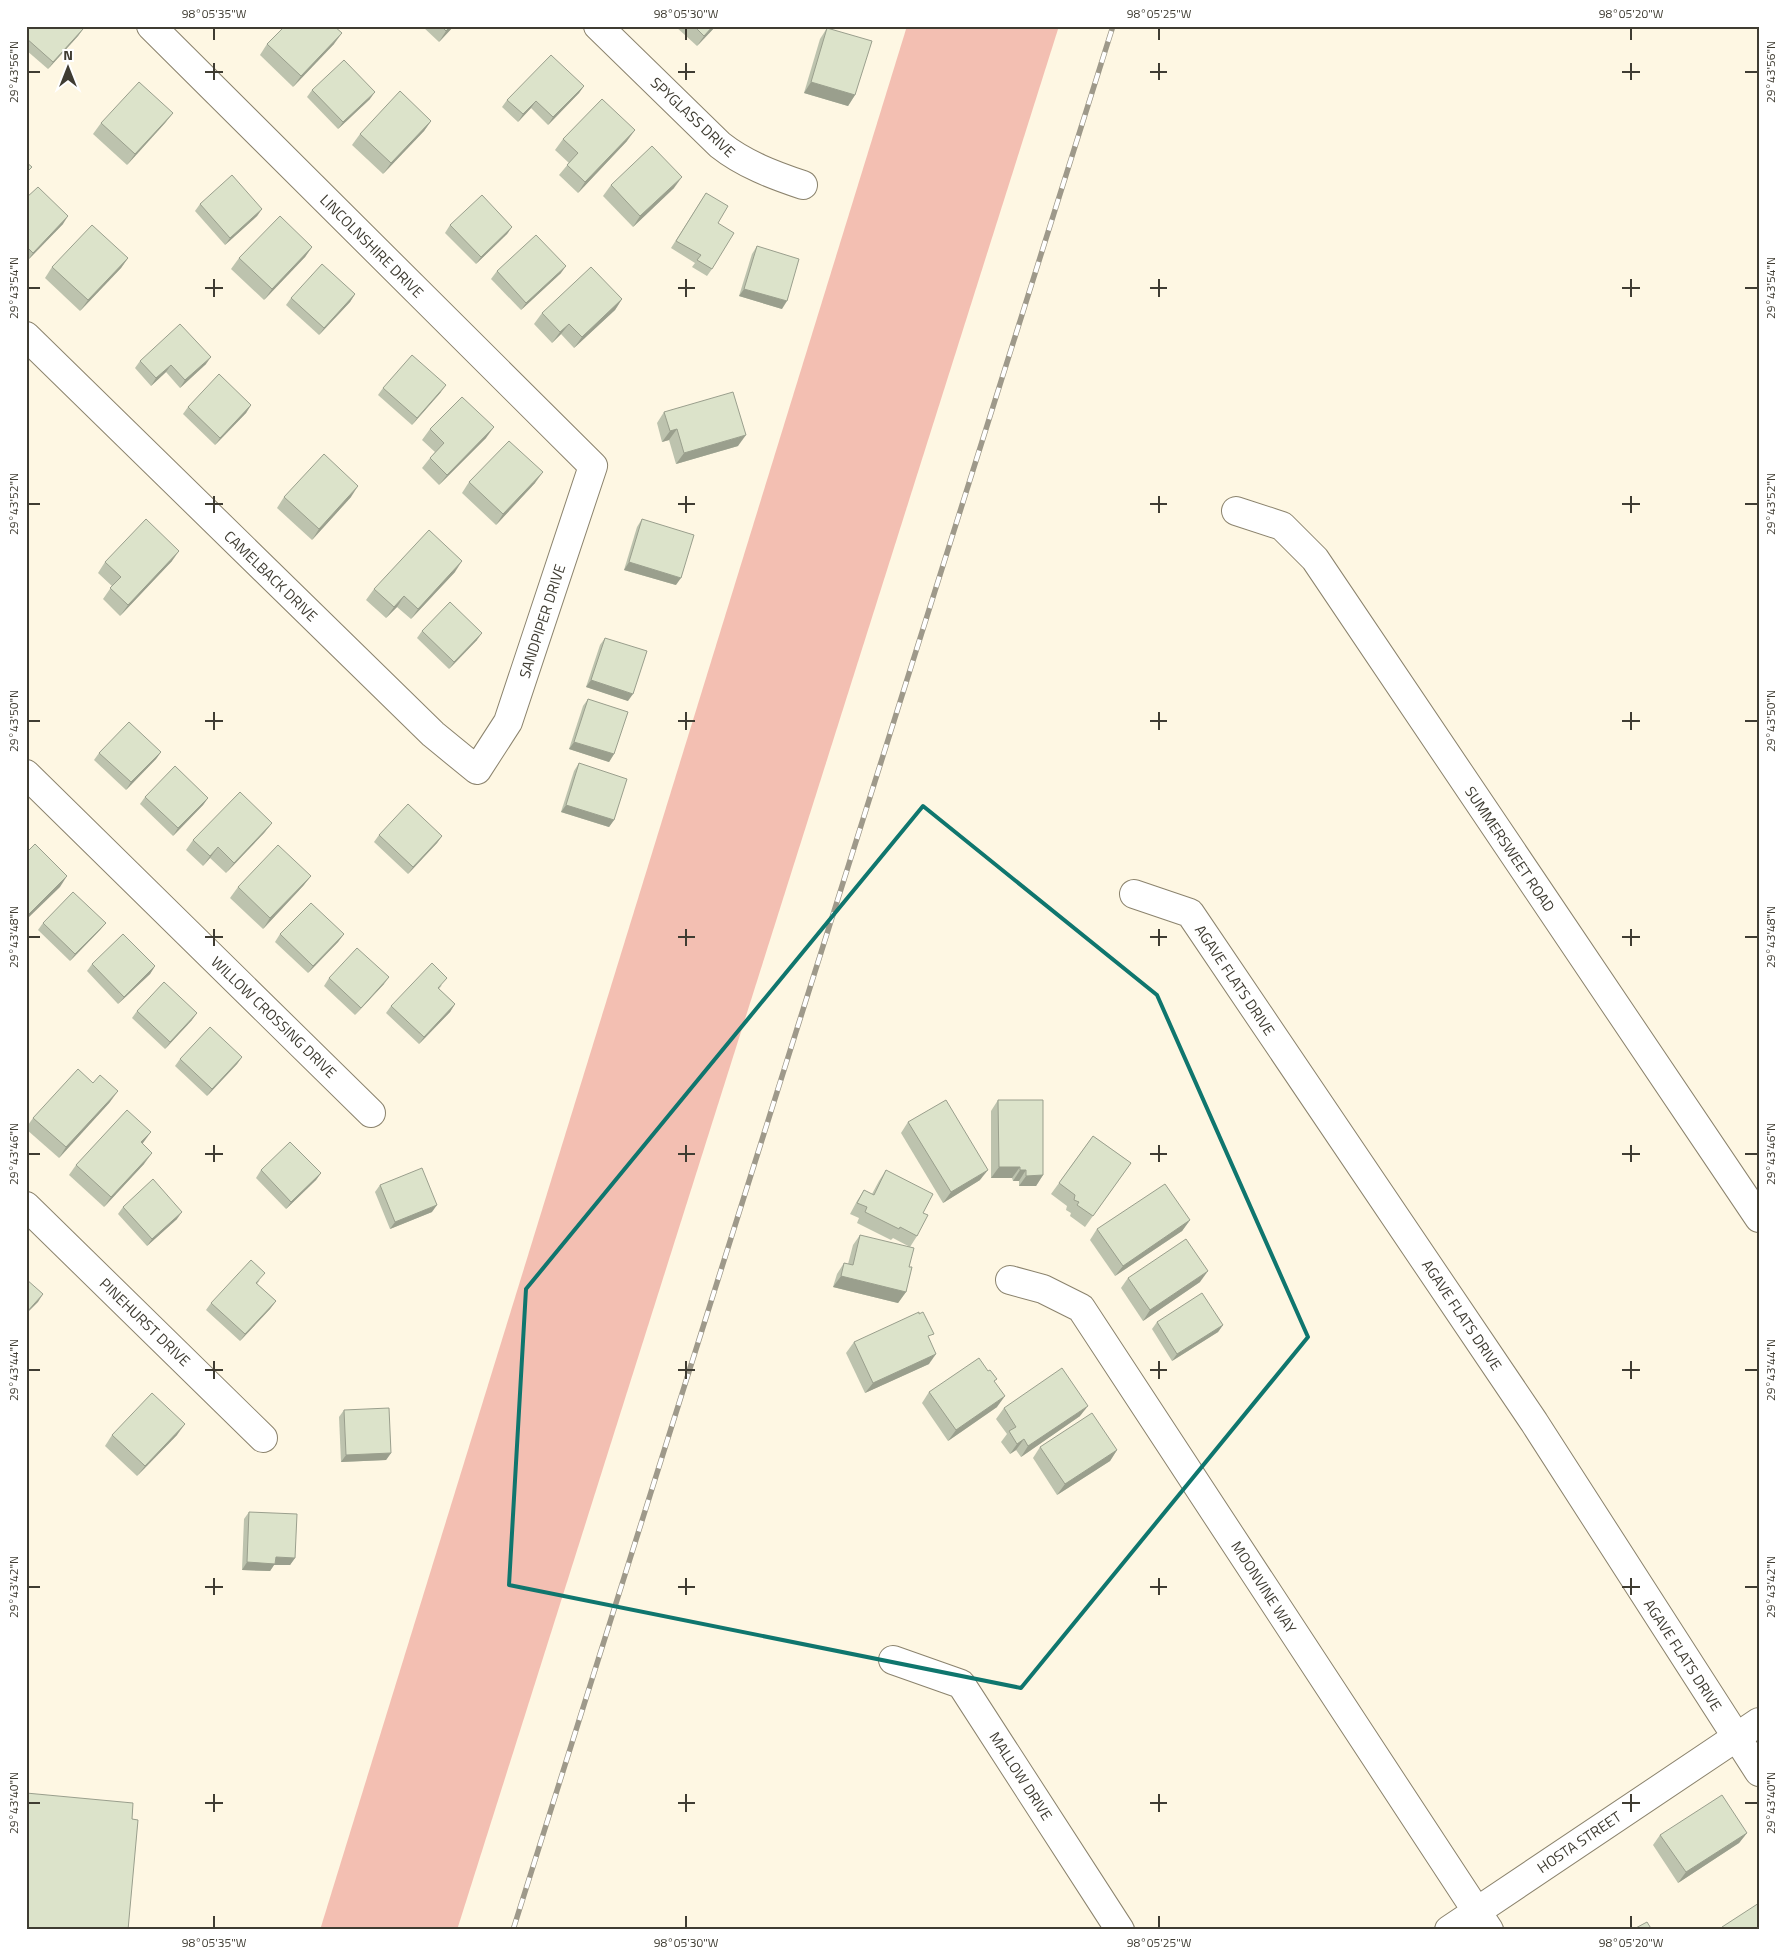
<svg xmlns="http://www.w3.org/2000/svg" width="1785" height="1956" font-family="'Titillium Web',sans-serif">
  <style>
    .green { fill: #f3bfb2 }
    .lines { fill: none; stroke-linecap: round; stroke-linejoin: round }
    .street-casing { stroke: #8b836d; stroke-width: 30 }
    .street { stroke: #fff; stroke-width: 28 }
    .rail-casing { stroke: #9e998a; stroke-width: 5.5 }
    .rail { stroke: #fff; stroke-width: 4; stroke-dasharray: 11; stroke-linecap: butt }
    .wall { fill: #bdc3ae }
    .shaded-wall { fill: #9a9f8d }
    .building { fill: #dce3ca; stroke: #9a9f8d }
    .marked { fill: none; stroke: #0f766e; stroke-width: 4; stroke-linejoin: round }
    .ticks { fill: none; stroke: #3f3c32; stroke-width: 2 }
    .labels { text-anchor: middle; dominant-baseline: central; stroke-width: 4.5; stroke-linejoin: round; paint-order: stroke }
    .street-label { font-size: 15px; fill: #3f3c32; stroke: #fff }
    .neatline { fill: none; stroke: #3f3c32; stroke-width: 2 }
    .ticks-label { font-size: 12px; text-anchor: middle; fill: #3f3c32 }
  </style>
  <rect width="100%" height="100%" fill="#fef7e3"/>
  <polygon class="green" points="907,26 1059,26 457,1930 320,1930"/>
  <g class="lines">
    <g class="street-casing">
      <g id="street">
        <path d="M598 26 720 145C744 164 773 175 803 185"/>
        <polyline points="26,336 433,734 477,770 508,722 593,466 151,26"/>
        <polyline points="1236,511 1282,526 1315,559 1759,1218"/>
        <polyline points="26,774 371,1113"/>
        <polyline points="1134,894 1190,913 1534,1422 1759,1772"/>
        <polyline points="26,1206 263,1438"/>
        <polyline points="1010,1280 1043,1289 1081,1308 1489,1930"/>
        <polyline points="893,1660 961,1684 1120,1930"/>
        <polyline points="1449,1930 1759,1722"/>
      </g>
    </g>
    <use href="#street" class="street"/>
    <g class="rail-casing">
      <polyline id="rail" points="513,1930 1113,26"/>
    </g>
    <use href="#rail" class="rail"/>
  </g>
  <g class="wall">
    <polygon points="26,26 83,29 78,36 48,69 26,50"/>
    <polygon points="422,26 454,26 439,42"/>
    <polygon points="675,26 716,26 697,46"/>
    <polygon points="827,28 855,95 848,106 804,93 820,39"/>
    <polygon points="267,44 334,44 293,87 260,55"/>
    <polygon points="584,86 579,93 548,125 531,108 518,122 502,107 507,100"/>
    <polygon points="312,90 370,99 338,129 307,97"/>
    <polygon points="173,113 165,123 127,165 93,134 101,123"/>
    <polygon points="431,121 424,131 383,174 352,145 360,134"/>
    <polygon points="563,139 627,141 578,193 559,175 569,163 555,150"/>
    <polygon points="611,185 674,188 633,227 603,196"/>
    <polygon points="706,193 712,269 707,276 692,267 695,263 671,248"/>
    <polygon points="26,198 63,224 28,260 26,258"/>
    <polygon points="200,204 262,209 257,216 225,245 195,211"/>
    <polygon points="450,225 512,227 507,234 476,264 445,233"/>
    <polygon points="757,246 782,309 739,296 752,254"/>
    <polygon points="312,247 305,257 264,300 231,269 239,258"/>
    <polygon points="128,258 121,268 80,311 45,278 52,267"/>
    <polygon points="497,271 561,273 521,310 491,279"/>
    <polygon points="355,294 350,302 319,335 286,305 291,298"/>
    <polygon points="622,299 615,310 574,348 561,334 552,343 534,324 542,313"/>
    <polygon points="140,361 206,364 180,388 166,372 151,386 135,368"/>
    <polygon points="383,388 441,392 412,425 378,395"/>
    <polygon points="251,405 246,413 215,445 183,414 188,407"/>
    <polygon points="664,412 738,446 676,464 669,440 662,442 657,423"/>
    <polygon points="430,429 486,438 439,485 422,468 430,458 435,452 422,440"/>
    <polygon points="469,482 535,483 496,525 462,493"/>
    <polygon points="284,497 351,497 312,540 277,508"/>
    <polygon points="642,519 676,585 624,570 637,527"/>
    <polygon points="172,561 120,616 103,599 112,586 98,573 105,562"/>
    <polygon points="455,572 411,619 397,607 386,618 366,600 374,589"/>
    <polygon points="422,631 477,640 449,669 417,638"/>
    <polygon points="605,638 628,701 586,687 600,645"/>
    <polygon points="588,699 614,754 609,762 569,749 583,706"/>
    <polygon points="161,752 156,759 126,790 94,760 99,753"/>
    <polygon points="579,763 614,820 609,827 561,812 574,771"/>
    <polygon points="145,797 208,798 203,805 173,836 140,804"/>
    <polygon points="272,823 264,833 226,873 210,858 203,866 186,850 193,840"/>
    <polygon points="379,835 442,836 437,843 408,874 374,842"/>
    <polygon points="311,876 303,886 263,929 230,898 238,887"/>
    <polygon points="43,923 106,923 100,930 70,961 38,930"/>
    <polygon points="280,934 344,934 338,942 308,973 275,942"/>
    <polygon points="92,964 155,966 150,974 118,1004 87,971"/>
    <polygon points="329,978 384,984 355,1015 324,986"/>
    <polygon points="442,985 439,989 455,1004 450,1012 419,1044 386,1013 391,1006"/>
    <polygon points="137,1011 192,1020 165,1049 132,1018"/>
    <polygon points="242,1057 237,1064 207,1096 175,1066 180,1059"/>
    <polygon points="998,1100 1043,1175 1036,1186 1019,1186 1019,1181 1013,1181 1012,1178 991,1178 991,1111"/>
    <polygon points="110,1102 59,1158 26,1129 26,1128 33,1118"/>
    <polygon points="908,1122 980,1180 943,1203 901,1133"/>
    <polygon points="1093,1136 1131,1163 1085,1227 1070,1216 1071,1213 1066,1210 1067,1206 1051,1194"/>
    <polygon points="142,1144 144,1164 104,1207 69,1175 76,1165"/>
    <polygon points="261,1170 321,1173 316,1180 286,1209 256,1178"/>
    <polygon points="886,1170 923,1213 917,1236 910,1247 893,1238 891,1240 857,1223 859,1218 850,1214 857,1201 864,1190 872,1194 879,1181"/>
    <polygon points="380,1185 432,1212 390,1229 375,1192"/>
    <polygon points="123,1207 177,1219 147,1246 118,1214"/>
    <polygon points="1190,1220 1182,1231 1115,1276 1090,1240 1097,1229"/>
    <polygon points="860,1235 909,1267 906,1292 898,1303 833,1287 837,1274 844,1263 848,1264 853,1245"/>
    <polygon points="1128,1278 1200,1282 1143,1321 1121,1288"/>
    <polygon points="260,1280 257,1284 276,1301 270,1309 240,1341 206,1310 211,1303"/>
    <polygon points="1157,1322 1223,1325 1218,1332 1172,1361 1152,1329"/>
    <polygon points="930,1339 929,1364 865,1393 846,1353 854,1342"/>
    <polygon points="995,1382 997,1407 948,1441 922,1403 929,1392"/>
    <polygon points="1004,1408 1080,1416 1021,1457 1016,1450 1010,1454 1001,1442 1007,1434 996,1419"/>
    <polygon points="344,1410 391,1453 386,1460 341,1462 339,1417"/>
    <polygon points="112,1435 177,1435 137,1476 105,1446"/>
    <polygon points="1040,1447 1117,1450 1110,1461 1057,1495 1033,1458"/>
    <polygon points="249,1512 295,1558 290,1565 274,1565 270,1571 242,1570 244,1519"/>
    <polygon points="1747,1833 1739,1843 1678,1883 1653,1845 1660,1835"/>
  </g>
  <g class="shaded-wall">
    <polygon points="451,26 454,26 439,42 446,31"/>
    <polygon points="713,26 716,26 697,46 704,36"/>
    <polygon points="83,29 78,36 48,69 53,62"/>
    <polygon points="342,33 334,44 293,87 301,76"/>
    <polygon points="811,82 855,95 848,106 804,93"/>
    <polygon points="584,86 579,93 548,125 553,117"/>
    <polygon points="375,92 370,99 338,129 343,122"/>
    <polygon points="536,101 531,108 518,122 523,114"/>
    <polygon points="173,113 165,123 127,165 135,154"/>
    <polygon points="431,121 424,131 383,174 391,163"/>
    <polygon points="635,130 627,141 578,193 585,182"/>
    <polygon points="682,177 674,188 633,227 640,216"/>
    <polygon points="262,209 257,216 225,245 230,238"/>
    <polygon points="68,216 63,224 28,260 33,253"/>
    <polygon points="512,227 507,234 476,264 481,257"/>
    <polygon points="312,247 305,257 264,300 272,289"/>
    <polygon points="128,258 121,268 80,311 88,300"/>
    <polygon points="566,266 561,273 521,310 526,303"/>
    <polygon points="744,289 787,301 782,309 739,296"/>
    <polygon points="355,294 350,302 319,335 324,328"/>
    <polygon points="622,299 615,310 574,348 582,337"/>
    <polygon points="569,324 561,334 552,343 560,332"/>
    <polygon points="211,357 206,364 180,388 185,380"/>
    <polygon points="171,365 166,372 151,386 156,378"/>
    <polygon points="446,385 441,392 412,425 417,418"/>
    <polygon points="251,405 246,413 215,445 220,438"/>
    <polygon points="494,427 486,438 439,485 447,475"/>
    <polygon points="677,429 669,440 662,442 670,431"/>
    <polygon points="746,435 738,446 676,464 684,453"/>
    <polygon points="543,472 535,483 496,525 503,514"/>
    <polygon points="358,486 351,497 312,540 319,529"/>
    <polygon points="179,551 172,561 120,616 128,605"/>
    <polygon points="462,561 455,572 411,619 418,609"/>
    <polygon points="629,562 681,578 676,585 624,570"/>
    <polygon points="404,596 397,607 386,618 394,607"/>
    <polygon points="482,633 477,640 449,669 454,662"/>
    <polygon points="591,680 633,694 628,701 586,687"/>
    <polygon points="574,742 614,754 609,762 569,749"/>
    <polygon points="161,752 156,759 126,790 131,782"/>
    <polygon points="208,798 203,805 173,836 178,828"/>
    <polygon points="566,805 614,820 609,827 561,812"/>
    <polygon points="272,823 264,833 226,873 234,863"/>
    <polygon points="442,836 437,843 408,874 413,867"/>
    <polygon points="218,847 210,858 203,866 210,856"/>
    <polygon points="67,876 60,887 26,920 26,917"/>
    <polygon points="311,876 303,886 263,929 270,918"/>
    <polygon points="106,923 100,930 70,961 75,954"/>
    <polygon points="344,934 338,942 308,973 313,966"/>
    <polygon points="155,966 150,974 118,1004 124,997"/>
    <polygon points="389,977 384,984 355,1015 361,1008"/>
    <polygon points="455,1004 450,1012 419,1044 424,1037"/>
    <polygon points="197,1013 192,1020 165,1049 170,1042"/>
    <polygon points="242,1057 237,1064 207,1096 212,1089"/>
    <polygon points="118,1091 110,1102 59,1158 66,1147"/>
    <polygon points="151,1132 143,1143 133,1153 141,1142"/>
    <polygon points="152,1153 144,1164 104,1207 111,1197"/>
    <polygon points="999,1167 1020,1167 1012,1178 991,1178"/>
    <polygon points="988,1170 980,1180 943,1203 951,1192"/>
    <polygon points="1020,1170 1026,1170 1019,1181 1013,1181"/>
    <polygon points="321,1173 316,1180 286,1209 291,1202"/>
    <polygon points="1043,1175 1036,1186 1019,1186 1026,1176"/>
    <polygon points="437,1205 432,1212 390,1229 395,1222"/>
    <polygon points="182,1212 177,1219 147,1246 152,1239"/>
    <polygon points="1190,1220 1182,1231 1115,1276 1123,1266"/>
    <polygon points="1208,1271 1200,1282 1143,1321 1150,1310"/>
    <polygon points="841,1276 906,1292 898,1303 833,1287"/>
    <polygon points="43,1294 38,1302 26,1314 26,1313"/>
    <polygon points="276,1301 270,1309 240,1341 245,1334"/>
    <polygon points="1223,1325 1218,1332 1172,1361 1177,1354"/>
    <polygon points="936,1354 929,1364 865,1393 873,1383"/>
    <polygon points="1005,1396 997,1407 948,1441 956,1430"/>
    <polygon points="1088,1406 1080,1416 1021,1457 1028,1446"/>
    <polygon points="185,1424 177,1435 137,1476 145,1466"/>
    <polygon points="1024,1439 1016,1450 1010,1454 1017,1444"/>
    <polygon points="1117,1450 1110,1461 1057,1495 1065,1484"/>
    <polygon points="391,1453 386,1460 341,1462 346,1455"/>
    <polygon points="276,1557 295,1558 290,1565 274,1565 270,1571 242,1570 247,1562"/>
    <polygon points="1747,1833 1739,1843 1678,1883 1686,1872"/>
  </g>
  <g class="building">
    <polygon points="26,26 80,26 83,29 53,62 26,38"/>
    <polygon points="285,26 334,26 342,33 301,76 267,44"/>
    <polygon points="441,26 451,26 446,31"/>
    <polygon points="694,26 713,26 704,36"/>
    <polygon points="827,28 872,41 855,95 811,82"/>
    <polygon points="551,55 584,86 553,117 536,101 523,114 507,100"/>
    <polygon points="344,60 375,92 343,122 312,90"/>
    <polygon points="139,82 173,113 135,154 101,123"/>
    <polygon points="400,91 431,121 391,163 360,134"/>
    <polygon points="602,99 635,130 585,182 567,165 578,153 563,139"/>
    <polygon points="652,146 682,177 640,216 611,185"/>
    <polygon points="26,162 32,167 26,173"/>
    <polygon points="232,175 262,209 230,238 200,204"/>
    <polygon points="38,187 68,216 33,253 26,246 26,198"/>
    <polygon points="706,193 728,206 718,223 734,233 712,269 697,260 701,255 676,241"/>
    <polygon points="482,195 512,227 481,257 450,225"/>
    <polygon points="280,216 312,247 272,289 239,258"/>
    <polygon points="92,225 128,258 88,300 52,267"/>
    <polygon points="536,235 566,266 526,303 497,271"/>
    <polygon points="757,246 799,259 787,301 744,289"/>
    <polygon points="322,264 355,294 324,328 291,298"/>
    <polygon points="591,267 622,299 582,337 569,324 560,332 542,313"/>
    <polygon points="180,324 211,357 185,380 171,365 156,378 140,361"/>
    <polygon points="412,355 446,385 417,418 383,388"/>
    <polygon points="219,374 251,405 220,438 188,407"/>
    <polygon points="733,392 746,435 684,453 677,429 670,431 664,412"/>
    <polygon points="462,397 494,427 447,475 430,458 444,443 430,429"/>
    <polygon points="509,441 543,472 503,514 469,482"/>
    <polygon points="324,454 358,486 319,529 284,497"/>
    <polygon points="146,519 179,551 128,605 110,588 121,577 105,562"/>
    <polygon points="642,519 694,535 681,578 629,562"/>
    <polygon points="429,530 462,561 418,609 404,596 394,607 374,589"/>
    <polygon points="450,602 482,633 454,662 422,631"/>
    <polygon points="605,638 647,651 633,694 591,680"/>
    <polygon points="588,699 628,712 614,754 574,742"/>
    <polygon points="129,722 161,752 131,782 99,753"/>
    <polygon points="579,763 627,779 614,820 566,805"/>
    <polygon points="175,766 208,798 178,828 145,797"/>
    <polygon points="240,792 272,823 234,863 218,847 210,856 193,840"/>
    <polygon points="408,804 442,836 413,867 379,835"/>
    <polygon points="35,844 67,876 26,917 26,853"/>
    <polygon points="278,845 311,876 270,918 238,887"/>
    <polygon points="73,892 106,923 75,954 43,923"/>
    <polygon points="311,903 344,934 313,966 280,934"/>
    <polygon points="123,934 155,966 124,997 92,964"/>
    <polygon points="357,948 389,977 361,1008 329,978"/>
    <polygon points="432,963 447,978 438,988 455,1004 424,1037 391,1006"/>
    <polygon points="164,982 197,1013 170,1042 137,1011"/>
    <polygon points="210,1027 242,1057 212,1089 180,1059"/>
    <polygon points="78,1069 93,1083 100,1075 118,1091 66,1147 33,1118"/>
    <polygon points="946,1100 988,1170 951,1192 908,1122"/>
    <polygon points="998,1100 1043,1100 1043,1175 1026,1176 1026,1170 1020,1170 1020,1167 999,1167"/>
    <polygon points="127,1110 151,1132 141,1142 152,1153 111,1197 76,1165"/>
    <polygon points="1093,1136 1131,1163 1093,1216 1077,1205 1079,1202 1074,1200 1075,1195 1059,1183"/>
    <polygon points="290,1142 321,1173 291,1202 261,1170"/>
    <polygon points="422,1168 437,1205 395,1222 380,1185"/>
    <polygon points="886,1170 933,1194 923,1213 928,1215 917,1236 900,1227 899,1229 865,1212 867,1207 857,1203 864,1190 874,1195"/>
    <polygon points="153,1179 182,1212 152,1239 123,1207"/>
    <polygon points="1165,1184 1190,1220 1123,1266 1097,1229"/>
    <polygon points="860,1235 914,1248 909,1267 912,1267 906,1292 841,1276 844,1263 853,1265"/>
    <polygon points="1186,1239 1208,1271 1150,1310 1128,1278"/>
    <polygon points="251,1260 265,1273 256,1283 276,1301 245,1334 211,1303"/>
    <polygon points="26,1279 43,1294 26,1313"/>
    <polygon points="1202,1293 1223,1325 1177,1354 1157,1322"/>
    <polygon points="919,1312 919,1314 923,1312 934,1334 928,1336 936,1354 873,1383 854,1342"/>
    <polygon points="979,1358 988,1371 990,1370 997,1379 994,1381 1005,1396 956,1430 929,1392"/>
    <polygon points="1062,1368 1088,1406 1028,1446 1024,1439 1017,1444 1009,1431 1016,1427 1004,1408"/>
    <polygon points="152,1393 185,1424 145,1466 112,1435"/>
    <polygon points="389,1408 391,1453 346,1455 344,1410"/>
    <polygon points="1092,1413 1117,1450 1065,1484 1040,1447"/>
    <polygon points="249,1512 297,1514 295,1558 276,1557 275,1564 247,1562"/>
    <polygon points="26,1793 133,1803 132,1819 138,1820 128,1930 26,1930"/>
    <polygon points="1722,1795 1747,1833 1686,1872 1660,1835"/>
    <polygon points="1759,1903 1759,1930 1724,1930 1722,1927"/>
    <polygon points="1647,1922 1652,1930 1632,1930"/>
  </g>
  <path class="marked" d="M923 806 1157 995 1308 1337 1021 1688 509 1585 526 1289Z"/>
  <path class="ticks" d="M214 28V40M686 28V40M1159 28V40M1631 28V40M214 63V80M686 63V80M1159 63V80M1631 63V80M28 72H40M205 72H223M678 72H695M1150 72H1167M1622 72H1640M1745 72H1758M214 279V297M686 279V297M1159 279V297M1631 279V297M28 288H40M205 288H223M678 288H695M1150 288H1167M1622 288H1640M1745 288H1758M214 496V513M686 496V513M1159 496V513M1631 496V513M28 504H40M205 504H223M678 504H695M1150 504H1167M1622 504H1640M1745 504H1758M214 712V730M686 712V730M1159 712V730M1631 712V730M28 721H40M205 721H223M678 721H695M1150 721H1167M1622 721H1640M1745 721H1758M214 929V946M686 929V946M1159 929V946M1631 929V946M28 937H40M205 937H223M678 937H695M1150 937H1167M1622 937H1640M1745 937H1758M214 1145V1162M686 1145V1162M1159 1145V1162M1631 1145V1162M28 1154H40M205 1154H223M678 1154H695M1150 1154H1167M1622 1154H1640M1745 1154H1758M214 1361V1379M686 1361V1379M1159 1361V1379M1631 1361V1379M28 1370H40M205 1370H223M678 1370H695M1150 1370H1167M1622 1370H1640M1745 1370H1758M214 1578V1595M686 1578V1595M1159 1578V1595M1631 1578V1595M28 1587H40M205 1587H223M678 1587H695M1150 1587H1167M1622 1587H1640M1745 1587H1758M214 1794V1812M686 1794V1812M1159 1794V1812M1631 1794V1812M28 1803H40M205 1803H223M678 1803H695M1150 1803H1167M1622 1803H1640M1745 1803H1758M214 1916V1928M686 1916V1928M1159 1916V1928M1631 1916V1928"/>
  <g class="labels">
    <g class="street-label">
      <text transform="translate(693 117) rotate(43)">SPYGLASS DRIVE</text>
      <text transform="translate(372 246) rotate(45)">LINCOLNSHIRE DRIVE</text>
      <text transform="translate(271 576) rotate(44)">CAMELBACK DRIVE</text>
      <text transform="translate(542 621) rotate(-72)">SANDPIPER DRIVE</text>
      <text transform="translate(1510 849) rotate(56)">SUMMERSWEET ROAD</text>
      <text transform="translate(1235 980) rotate(56)">AGAVE FLATS DRIVE</text>
      <text transform="translate(274 1017) rotate(44)">WILLOW CROSSING DRIVE</text>
      <text transform="translate(1462 1315) rotate(56)">AGAVE FLATS DRIVE</text>
      <text transform="translate(145 1322) rotate(44)">PINEHURST DRIVE</text>
      <text transform="translate(1264 1587) rotate(57)">MOONVINE WAY</text>
      <text transform="translate(1683 1655) rotate(57)">AGAVE FLATS DRIVE</text>
      <text transform="translate(1021 1776) rotate(57)">MALLOW DRIVE</text>
      <text transform="translate(1579 1842) rotate(-34)">HOSTA STREET</text>
    </g>
  </g>
  <rect width="1785" height="1956" fill="none" stroke="#ffffff" stroke-width="55"/>
  <g transform="translate(68 68)" stroke="#ffffff" stroke-width="4" paint-order="stroke">
  <path d="M0-4L9 19L0 12L-9 19Z" fill="#3f3c32"/>
  <text y="-8" font-size="14" font-weight="bold" text-anchor="middle" fill="#3f3c32">N</text>
  </g>
  <rect x="28" y="28" width="1730" height="1900" class="neatline"/>
  <g class="ticks-label">
    <text x="214" y="18">98°05'35"W</text>
    <text x="686" y="18">98°05'30"W</text>
    <text x="1159" y="18">98°05'25"W</text>
    <text x="1631" y="18">98°05'20"W</text>
    <text transform="translate(14 72) rotate(-90)" y="4">29°43'56"N</text>
    <text transform="translate(1771 72) rotate(-90)" y="4">29°43'56"N</text>
    <text transform="translate(14 288) rotate(-90)" y="4">29°43'54"N</text>
    <text transform="translate(1771 288) rotate(-90)" y="4">29°43'54"N</text>
    <text transform="translate(14 504) rotate(-90)" y="4">29°43'52"N</text>
    <text transform="translate(1771 504) rotate(-90)" y="4">29°43'52"N</text>
    <text transform="translate(14 721) rotate(-90)" y="4">29°43'50"N</text>
    <text transform="translate(1771 721) rotate(-90)" y="4">29°43'50"N</text>
    <text transform="translate(14 937) rotate(-90)" y="4">29°43'48"N</text>
    <text transform="translate(1771 937) rotate(-90)" y="4">29°43'48"N</text>
    <text transform="translate(14 1154) rotate(-90)" y="4">29°43'46"N</text>
    <text transform="translate(1771 1154) rotate(-90)" y="4">29°43'46"N</text>
    <text transform="translate(14 1370) rotate(-90)" y="4">29°43'44"N</text>
    <text transform="translate(1771 1370) rotate(-90)" y="4">29°43'44"N</text>
    <text transform="translate(14 1587) rotate(-90)" y="4">29°43'42"N</text>
    <text transform="translate(1771 1587) rotate(-90)" y="4">29°43'42"N</text>
    <text transform="translate(14 1803) rotate(-90)" y="4">29°43'40"N</text>
    <text transform="translate(1771 1803) rotate(-90)" y="4">29°43'40"N</text>
    <text x="214" y="1947">98°05'35"W</text>
    <text x="686" y="1947">98°05'30"W</text>
    <text x="1159" y="1947">98°05'25"W</text>
    <text x="1631" y="1947">98°05'20"W</text>
  </g>
</svg>
